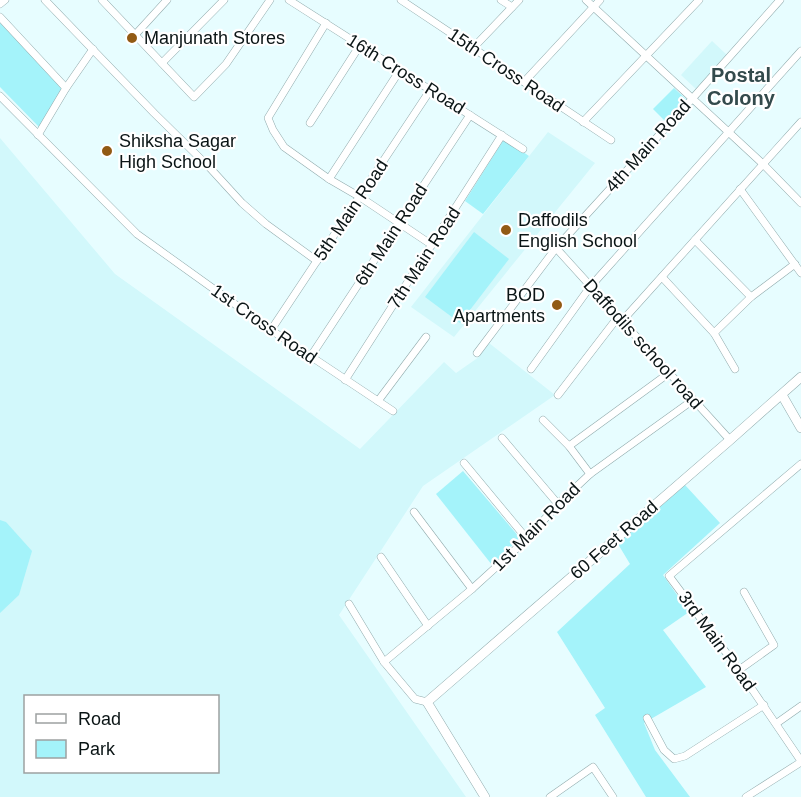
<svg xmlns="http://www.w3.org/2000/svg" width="801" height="797" font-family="Helvetica,sans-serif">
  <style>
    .built { fill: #d2f8fb; fill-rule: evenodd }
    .green { fill: #a4f3fa }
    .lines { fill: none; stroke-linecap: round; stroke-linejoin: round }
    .minor-casing { stroke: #91abad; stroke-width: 8 }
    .tertiary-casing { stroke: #91abad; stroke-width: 10 }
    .minor { stroke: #fff; stroke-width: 7 }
    .tertiary { stroke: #fff; stroke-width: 9 }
    .poi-dot { fill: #925a14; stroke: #fff; stroke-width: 2 }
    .labels { text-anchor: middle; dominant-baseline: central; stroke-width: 4.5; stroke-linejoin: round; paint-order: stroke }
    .poi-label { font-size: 18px; fill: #0a1415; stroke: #fff; text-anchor: start }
    .street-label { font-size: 18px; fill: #0a1415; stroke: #fff }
    .neighbourhood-label { font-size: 20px; font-weight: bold; fill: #334a4c; stroke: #fff }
  </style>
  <rect width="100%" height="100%" fill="#e7fdff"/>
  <g class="built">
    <polygon points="712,41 727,55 696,89 681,75"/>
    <polygon points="548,132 595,163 454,337 411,307"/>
    <path d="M0 138 115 274 360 449 444 362 456 373 479 357 489 343 555 395 423 486 339 615 466 797H0ZM26 696H218V772H26Z"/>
  </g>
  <g class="green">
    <polygon points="0,23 63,88 39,127 0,87"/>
    <polygon points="674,88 688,101 667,123 653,109"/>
    <polygon points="504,139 529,156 483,214 465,201"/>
    <polygon points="474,232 509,259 460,323 425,297"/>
    <polygon points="463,471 520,538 492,565 436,494"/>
    <polygon points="685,485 720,523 663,575 689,612 663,630 706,687 644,723 655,750 690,797 646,797 595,715 605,708 557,632 630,564 618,544"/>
    <polygon points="0,520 6,522 32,551 19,595 0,613"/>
  </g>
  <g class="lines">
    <g class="minor-casing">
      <g id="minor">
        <polyline points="45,0 154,113 210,168 242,203 266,224 317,261"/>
        <polyline points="102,0 194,97 226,64 270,0"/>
        <polyline points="289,0 523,149"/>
        <polyline points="401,0 611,140"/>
        <polyline points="501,0 512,7"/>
        <polyline points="586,0 763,164 801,203"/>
        <polyline points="0,4 5,0"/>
        <polyline points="0,17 66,88"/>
        <polyline points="326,23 268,118 273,130 284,147 329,179 360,197 432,245"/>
        <polyline points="135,35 167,0"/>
        <polyline points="473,48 519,0"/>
        <polyline points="162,63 224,0"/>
        <polyline points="524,82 600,0"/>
        <polyline points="0,96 137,234 271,330 393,411"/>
        <polyline points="583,122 699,0"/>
        <polyline points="310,123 360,45"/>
        <polyline points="38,135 66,88 93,49"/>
        <polyline points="329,179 400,70"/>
        <polyline points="740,189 801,273"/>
        <polyline points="695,240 751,297"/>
        <polyline points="556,248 730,440"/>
        <polyline points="662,277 714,333 735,369"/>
        <polyline points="622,321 801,122"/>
        <polyline points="271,330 431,89"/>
        <polyline points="714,333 751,297 795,264"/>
        <polyline points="477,353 556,248 692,99 780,0"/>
        <polyline points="311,356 470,115"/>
        <polyline points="531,369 590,287 801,51"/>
        <polyline points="345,380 502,135"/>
        <polyline points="558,395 618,317"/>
        <polyline points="378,401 426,337"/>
        <polyline points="543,420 569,446 590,474"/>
        <polyline points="502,438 558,504"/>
        <polyline points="569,446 669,373"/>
        <polyline points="464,463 527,539"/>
        <polyline points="801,464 669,576 739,670 801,761"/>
        <polyline points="414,512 472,589"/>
        <polyline points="381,557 428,626"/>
        <polyline points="349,604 384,662 415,699 427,702"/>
        <polyline points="384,662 472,589 527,539 558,504 590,474 693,400"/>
        <polyline points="739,670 774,645 744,592"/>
        <polyline points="647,718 664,750 674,759 685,756 764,705"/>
        <polyline points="777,723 801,706"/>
        <polyline points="550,797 593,767 613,797"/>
        <polyline points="746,797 801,762"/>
      </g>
    </g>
    <g class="tertiary-casing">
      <g id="tertiary">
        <polyline points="782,395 801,428"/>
        <polyline points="485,797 427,702 730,440 801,377"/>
      </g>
    </g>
    <use href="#minor" class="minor"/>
    <use href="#tertiary" class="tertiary"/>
  </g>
  <g class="poi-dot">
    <circle cx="132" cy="38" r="6"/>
    <circle cx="107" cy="151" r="6"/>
    <circle cx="506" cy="230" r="6"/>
    <circle cx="557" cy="305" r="6"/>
  </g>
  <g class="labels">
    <g class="poi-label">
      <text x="144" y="38">Manjunath Stores</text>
      <text x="119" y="141">Shiksha Sagar<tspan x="119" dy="21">High School</tspan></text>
      <text x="518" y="220">Daffodils<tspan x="518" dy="21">English School</tspan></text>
      <text x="545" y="295" text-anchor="end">BOD<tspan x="545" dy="21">Apartments</tspan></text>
    </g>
    <g class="street-label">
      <text transform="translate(506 70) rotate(34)">15th Cross Road</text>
      <text transform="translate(406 74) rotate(32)">16th Cross Road</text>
      <text transform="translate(648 146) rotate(-48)">4th Main Road</text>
      <text transform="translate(351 210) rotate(-56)">5th Main Road</text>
      <text transform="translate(391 235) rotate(-57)">6th Main Road</text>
      <text transform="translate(424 258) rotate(-57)">7th Main Road</text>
      <text transform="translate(264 324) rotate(35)">1st Cross Road</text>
      <text transform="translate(643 344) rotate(48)">Daffodils school road</text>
      <text transform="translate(536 527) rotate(-45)">1st Main Road</text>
      <text transform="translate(614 540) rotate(-41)">60 Feet Road</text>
      <text transform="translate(717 641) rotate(54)">3rd Main Road</text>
    </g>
    <g class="neighbourhood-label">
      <text x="741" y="75">Postal<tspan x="741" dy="23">Colony</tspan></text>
    </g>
  </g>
  <rect x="24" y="695" width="195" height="78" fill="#ffffff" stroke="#9da1a1" stroke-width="1.5"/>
  <rect x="36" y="714" width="30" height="9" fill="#ffffff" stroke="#9da1a1" stroke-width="1.5"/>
  <text x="78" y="725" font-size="18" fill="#0a1415">Road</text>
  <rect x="36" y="740" width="30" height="18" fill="#a4f3fa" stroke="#9da1a1" stroke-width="1.5"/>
  <text x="78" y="755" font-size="18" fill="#0a1415">Park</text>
</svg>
